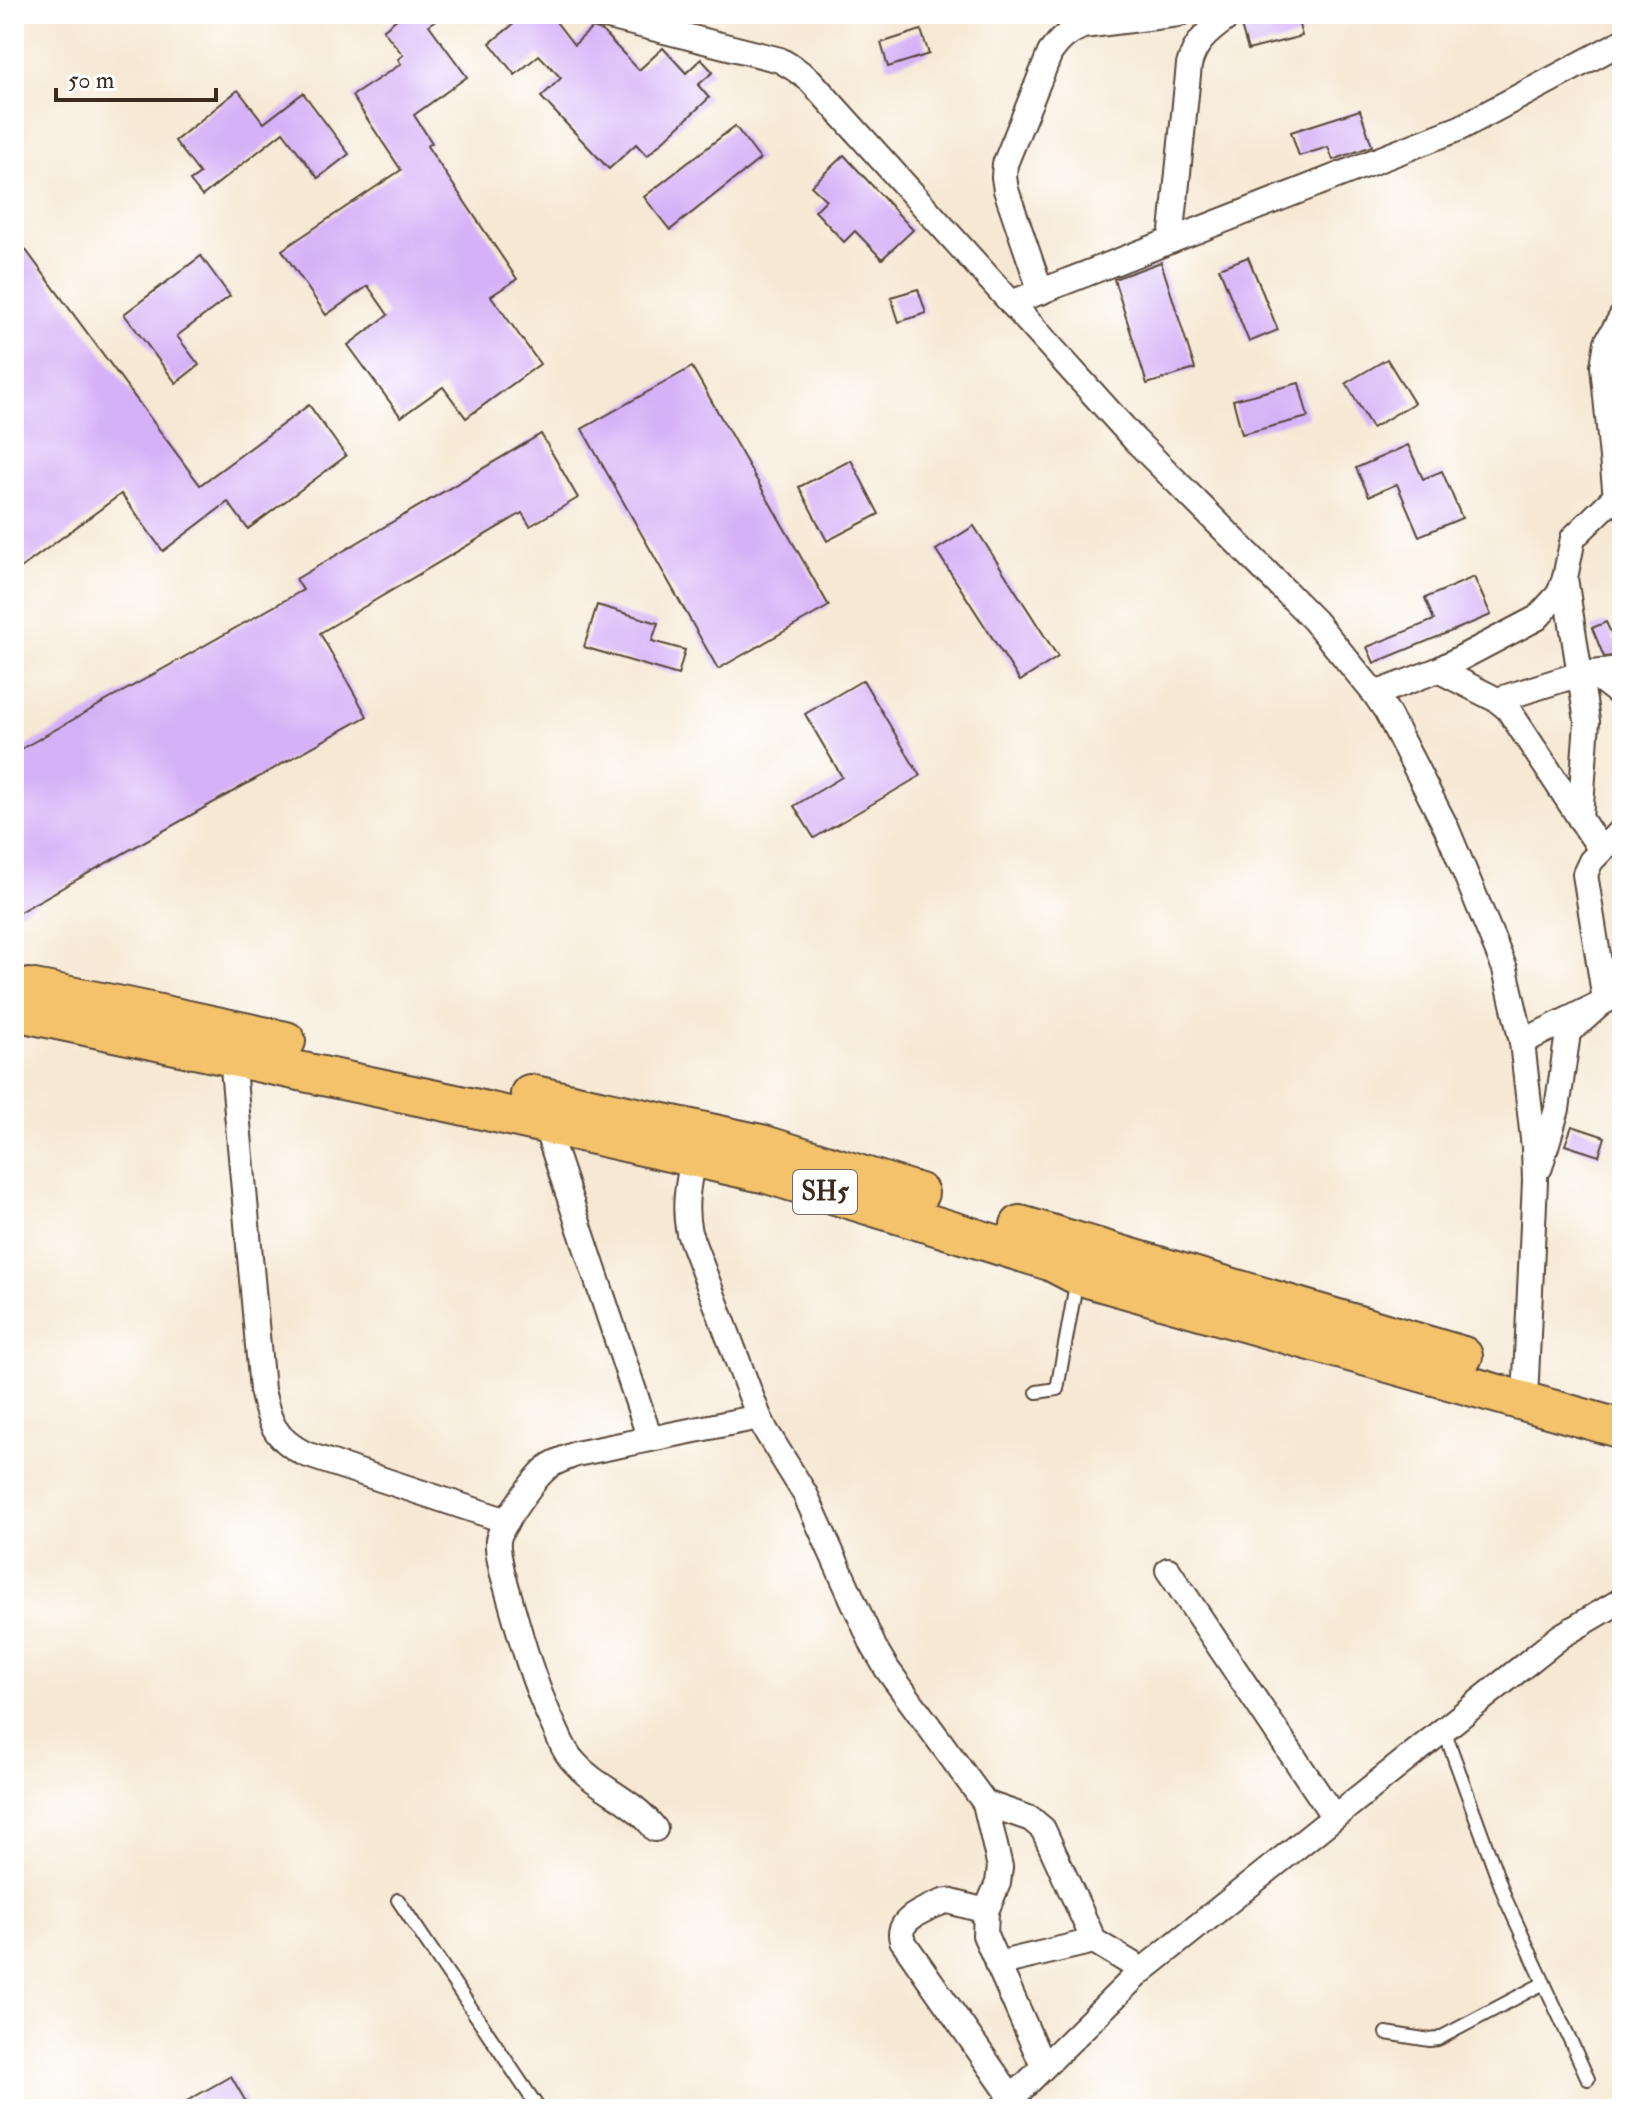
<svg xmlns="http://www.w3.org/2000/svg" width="1636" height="2123" font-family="'IM FELL Double Pica',serif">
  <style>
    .building { fill: #d5b2f7 }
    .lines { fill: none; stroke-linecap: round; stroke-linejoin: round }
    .lane-casing { stroke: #574639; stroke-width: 16 }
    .street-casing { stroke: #574639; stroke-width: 28 }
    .primary-casing { stroke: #574639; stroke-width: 42 }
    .lane { stroke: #fff; stroke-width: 12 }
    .street { stroke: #fff; stroke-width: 24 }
    .primary { stroke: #f3c26a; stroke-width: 38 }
    .labels { text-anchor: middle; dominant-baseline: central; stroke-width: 8; stroke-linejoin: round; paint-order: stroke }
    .shield { fill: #fff; stroke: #766a62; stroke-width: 2 }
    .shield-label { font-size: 26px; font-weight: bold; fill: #3b2a1e }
  </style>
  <rect width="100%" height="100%" fill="#fff"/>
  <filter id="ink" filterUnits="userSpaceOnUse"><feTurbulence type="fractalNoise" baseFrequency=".0125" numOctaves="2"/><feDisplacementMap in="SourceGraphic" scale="16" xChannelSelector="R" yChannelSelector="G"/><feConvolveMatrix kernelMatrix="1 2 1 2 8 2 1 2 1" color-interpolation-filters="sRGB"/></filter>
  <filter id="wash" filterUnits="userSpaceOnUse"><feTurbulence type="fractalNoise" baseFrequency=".006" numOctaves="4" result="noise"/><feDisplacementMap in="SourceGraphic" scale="32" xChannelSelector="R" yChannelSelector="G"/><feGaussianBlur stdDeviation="1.8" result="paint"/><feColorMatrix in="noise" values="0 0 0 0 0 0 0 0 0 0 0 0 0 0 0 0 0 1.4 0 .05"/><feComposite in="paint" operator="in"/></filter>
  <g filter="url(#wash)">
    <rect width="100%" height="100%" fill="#f6e8d3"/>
    <g id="blocks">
      <g class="building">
        <polygon points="403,14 444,14 429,25 467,77 414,115 432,143 427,146 517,279 491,296 540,364 466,418 443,387 401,417 348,345 388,315 368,286 326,315 282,250 401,170 352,96 401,64 398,59 403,55 383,30"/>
        <polygon points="526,14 532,14 537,20 545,14 550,14 574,45 592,28 602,31 639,70 663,48 686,73 701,59 713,72 698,85 709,98 647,156 636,144 609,169 541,97 561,78 539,55 515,75 490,43"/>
        <polygon points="1247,14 1296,14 1302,36 1248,50 1241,26 1246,20"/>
        <polygon points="921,30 929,54 888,67 881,43"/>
        <polygon points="238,90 264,123 303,93 349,154 318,178 283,132 202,196 190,181 200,174 175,141"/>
        <polygon points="1360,110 1372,146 1333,160 1328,147 1299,156 1291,132"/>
        <polygon points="735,126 760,159 670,230 644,197"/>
        <polygon points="844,155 913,230 882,259 855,231 844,242 815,211 826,200 811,186"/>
        <polygon points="14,234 200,485 309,405 346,456 248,529 228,502 163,551 121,494 14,573"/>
        <polygon points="201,256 230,296 177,336 199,365 176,383 124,314"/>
        <polygon points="1248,257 1278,330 1249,342 1219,268"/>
        <polygon points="1161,262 1195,369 1147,384 1114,279"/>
        <polygon points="918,289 926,313 899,322 891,297"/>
        <polygon points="1387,359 1414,403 1372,428 1346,383"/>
        <polygon points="692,367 829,606 718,669 582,429"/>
        <polygon points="1299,383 1308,417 1242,434 1233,400"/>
        <polygon points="541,434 578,498 530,526 522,513 320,633 367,716 14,915 14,753 303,590 296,579"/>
        <polygon points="1408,445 1423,479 1442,471 1462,518 1419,536 1397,484 1369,496 1356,468"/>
        <polygon points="851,460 879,514 827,541 799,487"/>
        <polygon points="974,526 1058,657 1020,681 936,550"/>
        <polygon points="1474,577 1491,615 1374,663 1367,647 1434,620 1425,598"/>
        <polygon points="597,605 658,623 652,641 685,650 678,675 584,647"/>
        <polygon points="1606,622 1621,655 1604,657 1592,628"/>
        <polygon points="863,680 920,776 814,838 794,806 842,777 805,714"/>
        <polygon points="1572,1126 1605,1137 1599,1156 1565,1145"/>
        <polygon points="231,2076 250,2109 173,2109"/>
      </g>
    </g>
  </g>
  <g filter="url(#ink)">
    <use href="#blocks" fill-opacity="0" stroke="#574639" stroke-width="2"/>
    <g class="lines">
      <g class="lane-casing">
        <g id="lane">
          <polyline points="1037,1392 1057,1389 1077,1279"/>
          <polyline points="1444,1730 1506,1900 1588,2079"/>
          <polyline points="398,1900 539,2109"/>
          <polyline points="1386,2033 1430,2040 1438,2039 1544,1983"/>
        </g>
      </g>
      <g class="street-casing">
        <g id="street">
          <polyline points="597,14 780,60 795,69 810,80 1134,439 1314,620 1375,694 1387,712 1446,827 1505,969 1522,1042 1534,1148 1535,1181 1525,1400"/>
          <path d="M1171 241 1189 65C1196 38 1212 30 1232 14"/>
          <path d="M1041 292 1006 190 1004 177 1005 164 1050 53C1060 39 1068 32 1083 26L1179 14"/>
          <polyline points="1011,303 1460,128 1622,42"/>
          <polyline points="1622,316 1607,342 1603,366 1615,488 1622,506"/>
          <polyline points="1565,578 1587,721 1580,819"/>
          <polyline points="1438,670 1537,618 1559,594 1565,578 1573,538 1617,495"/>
          <polyline points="1592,673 1622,696"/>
          <polyline points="1375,694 1438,670 1497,700 1508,709 1601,850"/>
          <polyline points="1497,700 1580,674 1622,670"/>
          <polyline points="1522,1042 1622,993"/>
          <path d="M232 1057 262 1390C269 1422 274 1438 305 1454L507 1521"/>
          <polyline points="545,1124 650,1439"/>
          <path d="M693 1158C688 1184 683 1207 689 1233L759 1417 766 1431 805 1494 874 1647 887 1669 985 1803 1031 1819 1043 1829 1094 1941 1142 1970"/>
          <polyline points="1540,1167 1557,1109 1568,1033 1605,1000 1585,874 1591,861 1622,829"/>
          <polyline points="1168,1570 1334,1817"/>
          <polyline points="985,1803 1000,1867 998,1883 986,1911 985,1935 1043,2066"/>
          <path d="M655 1829C632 1798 597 1789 574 1762 564 1752 559 1737 553 1724 530 1676 517 1623 502 1571 500 1561 497 1550 498 1540 501 1525 535 1477 548 1467 556 1461 567 1458 576 1454L759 1417"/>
          <path d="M986 1911 948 1901 943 1902C927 1908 895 1920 902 1940L1012 2098"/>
          <polyline points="997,1964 1094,1941"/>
          <polyline points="1001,2109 1139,1973 1561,1636 1622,1600"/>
        </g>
      </g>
      <g class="primary-casing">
        <g id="primary">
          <polyline points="29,988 127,1007 286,1041"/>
          <polyline points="14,1011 451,1103 767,1174 1050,1261 1077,1275 1622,1429"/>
          <polyline points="530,1094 761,1144 919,1193"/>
          <polyline points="1020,1225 1463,1356"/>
        </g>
      </g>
      <use href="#lane" class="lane"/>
      <use href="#street" class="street"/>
      <use href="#primary" class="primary"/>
    </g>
  </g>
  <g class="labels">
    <rect class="shield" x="793" y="1170" width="64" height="44" rx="6"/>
    <g class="shield-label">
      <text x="825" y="1192">SH5</text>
    </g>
  </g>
  <rect width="1636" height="2123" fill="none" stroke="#fff" stroke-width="48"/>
  <path d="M56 88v12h160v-12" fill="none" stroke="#3b2a1e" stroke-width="4"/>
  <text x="68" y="88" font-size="24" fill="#3b2a1e" stroke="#ffffff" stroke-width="6" paint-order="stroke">50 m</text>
</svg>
